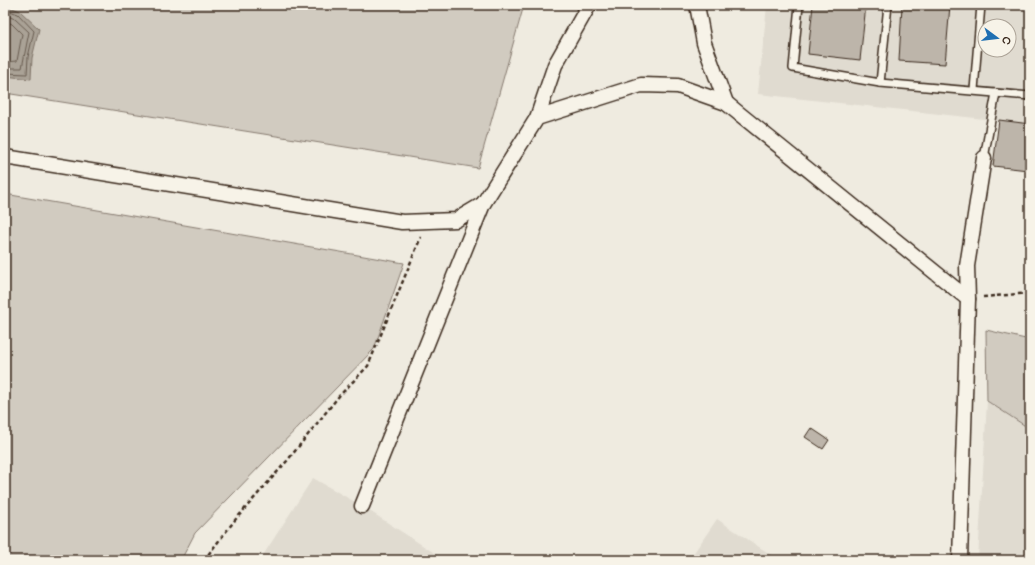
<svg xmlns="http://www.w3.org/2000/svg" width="1035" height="565" font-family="'Balsamiq Sans',sans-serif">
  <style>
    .built { fill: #e0dbd0; fill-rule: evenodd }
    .green { fill: #d1cbc0; stroke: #867a6f }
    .water { fill: #aaa296; stroke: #7e7266 }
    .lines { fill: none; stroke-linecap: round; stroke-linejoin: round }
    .shore { stroke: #675a4e; stroke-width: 1 }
    .building { fill: #bdb5aa; stroke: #3b2a1e }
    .lane-casing { stroke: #3b2a1e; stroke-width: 10 }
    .street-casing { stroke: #3b2a1e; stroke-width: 17 }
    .path { stroke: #3b2a1e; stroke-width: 2.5; stroke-dasharray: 4 3; stroke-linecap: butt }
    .lane { stroke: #f7f3e8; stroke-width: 7 }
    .street { stroke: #f7f3e8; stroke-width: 14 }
  </style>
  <rect width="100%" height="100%" fill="#efebe0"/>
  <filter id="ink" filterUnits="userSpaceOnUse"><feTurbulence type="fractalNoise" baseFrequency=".025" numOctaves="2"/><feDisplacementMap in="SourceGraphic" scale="8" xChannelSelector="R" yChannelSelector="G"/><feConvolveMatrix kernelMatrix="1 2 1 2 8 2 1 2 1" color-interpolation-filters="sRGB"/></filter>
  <g filter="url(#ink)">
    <g class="built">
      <path d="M767 5H1030V124L758 94ZM985 26H1009V50H985Z"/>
      <polygon points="987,401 1030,429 1030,560 978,560"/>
      <polygon points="313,478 362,506 445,560 260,560"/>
      <polygon points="717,519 779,560 689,560"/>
    </g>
    <g class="green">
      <polygon points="5,5 524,5 478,168 5,93"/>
      <polygon points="5,194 404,263 374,349 195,533 181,560 5,560"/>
      <polygon points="986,330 1030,340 1030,429 987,401"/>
    </g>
    <polygon class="water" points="5,5 20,11 39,29 32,58 31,79 5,76"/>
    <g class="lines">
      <g class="shore">
        <polyline points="5,15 15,19 29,32 22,68 5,68"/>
        <polyline points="5,21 12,24 22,34 17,61 5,62"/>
        <polyline points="5,73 27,74 28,57 34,31 18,14 7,10 5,5"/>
      </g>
    </g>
    <g class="building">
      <polygon points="813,5 866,5 860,60 808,54"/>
      <polygon points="902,5 950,5 945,64 899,61"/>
      <polygon points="999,120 1030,124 1028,170 993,166"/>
      <polygon points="811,428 829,440 823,449 805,437"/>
    </g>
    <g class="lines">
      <g class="lane-casing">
        <g id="lane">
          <polyline points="799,5 793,68 880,83 1030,96"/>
          <polyline points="880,83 888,5"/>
          <polyline points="974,90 981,5"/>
          <polyline points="984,158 996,93"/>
        </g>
      </g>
      <g class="street-casing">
        <g id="street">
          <polyline points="697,5 704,43 726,103"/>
          <polyline points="537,118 555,65 589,5"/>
          <polyline points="5,157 402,222 456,220 483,204"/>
          <polyline points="362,506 483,204 537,118 641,85 678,86 726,103 968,299"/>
          <polyline points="960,560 968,299 967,266 984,158"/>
        </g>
      </g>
      <g class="path">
        <polyline points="983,297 1030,293"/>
        <polyline points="204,560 235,520 287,461 339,396 368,366 421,237"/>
      </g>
      <use href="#lane" class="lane"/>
      <use href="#street" class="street"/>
    </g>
  </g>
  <rect width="1035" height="565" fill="none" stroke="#f7f3e8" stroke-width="20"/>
  <rect x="10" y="10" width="1015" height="545" fill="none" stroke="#3b2a1e" stroke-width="1.5" filter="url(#ink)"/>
  <g transform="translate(997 38) rotate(105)"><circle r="19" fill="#f7f3e8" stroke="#aca397"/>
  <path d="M0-3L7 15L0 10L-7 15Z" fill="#1f6fb2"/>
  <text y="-6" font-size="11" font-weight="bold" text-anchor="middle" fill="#3b2a1e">С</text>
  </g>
</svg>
